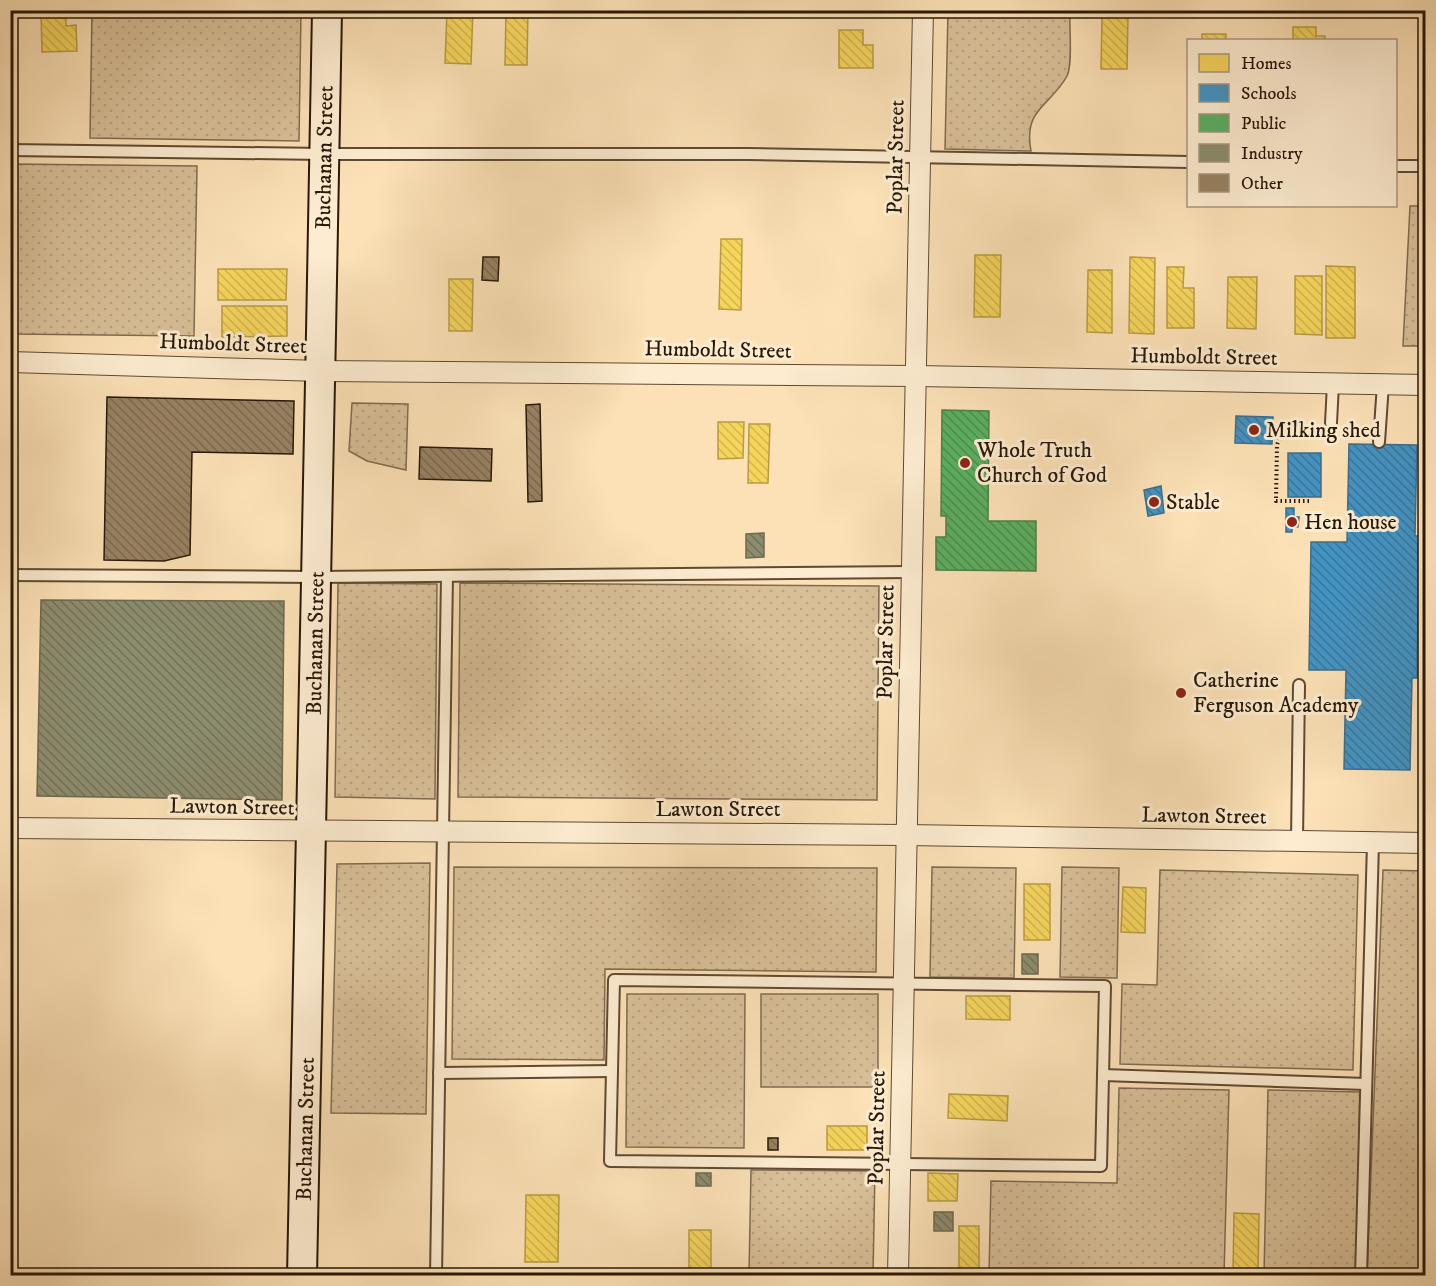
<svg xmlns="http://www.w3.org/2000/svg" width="1436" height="1286" font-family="'IM FELL DW Pica',serif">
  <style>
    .green { fill: url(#green-dots); stroke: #806c50; stroke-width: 1.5 }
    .homes { fill: url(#homes-back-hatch); stroke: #b89c42; stroke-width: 1.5 }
    .schools { fill: url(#schools-back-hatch); stroke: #3b6e8b; stroke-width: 1.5 }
    .public { fill: url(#public-back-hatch); stroke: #4b8146; stroke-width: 1.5 }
    .industry { fill: url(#industry-back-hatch); stroke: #6e694f; stroke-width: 1.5 }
    .building { fill: url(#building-back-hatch); stroke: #291807; stroke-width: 1.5 }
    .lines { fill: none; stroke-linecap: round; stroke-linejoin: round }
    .lane-casing { stroke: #5e4a33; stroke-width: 14 }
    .street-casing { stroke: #5e4a33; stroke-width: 22 }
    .secondary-casing { stroke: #291807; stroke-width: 32 }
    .path { stroke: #291807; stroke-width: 4; stroke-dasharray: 1.5 3; stroke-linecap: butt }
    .lane { stroke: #fdecd0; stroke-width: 10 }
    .street { stroke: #fdecd0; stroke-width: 20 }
    .secondary { stroke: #fdecd0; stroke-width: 28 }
    .poi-dot { fill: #8f2418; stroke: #fdecd0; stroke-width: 2 }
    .labels { text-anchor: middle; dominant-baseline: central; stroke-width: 6; stroke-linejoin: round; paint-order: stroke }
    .street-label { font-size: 22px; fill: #291807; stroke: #fdecd0 }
    .poi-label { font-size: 22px; fill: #291807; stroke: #fdecd0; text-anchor: start }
  </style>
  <defs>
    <pattern id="green-dots" width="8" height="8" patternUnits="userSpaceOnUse" patternTransform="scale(1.5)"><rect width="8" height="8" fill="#d8bf98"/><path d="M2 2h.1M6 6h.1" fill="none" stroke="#b9a382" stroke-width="1.8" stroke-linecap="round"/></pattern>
    <pattern id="homes-back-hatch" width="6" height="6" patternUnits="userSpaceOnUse" patternTransform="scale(1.5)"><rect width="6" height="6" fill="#f6d55c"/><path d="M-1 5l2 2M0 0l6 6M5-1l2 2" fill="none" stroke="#d3b64e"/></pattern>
    <pattern id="schools-back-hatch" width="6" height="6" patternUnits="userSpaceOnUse" patternTransform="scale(1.5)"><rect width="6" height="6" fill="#4393c3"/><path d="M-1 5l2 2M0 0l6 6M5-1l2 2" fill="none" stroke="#38779c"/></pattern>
    <pattern id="public-back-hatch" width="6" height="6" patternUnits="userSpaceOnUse" patternTransform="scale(1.5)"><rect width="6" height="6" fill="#5aae61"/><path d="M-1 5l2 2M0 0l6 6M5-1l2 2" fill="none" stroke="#4a8d4e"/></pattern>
    <pattern id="industry-back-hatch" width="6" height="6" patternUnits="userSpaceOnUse" patternTransform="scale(1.5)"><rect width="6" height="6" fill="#8c8c6e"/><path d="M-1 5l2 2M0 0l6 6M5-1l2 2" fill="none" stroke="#727158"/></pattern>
    <pattern id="building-back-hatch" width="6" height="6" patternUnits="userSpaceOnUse" patternTransform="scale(1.5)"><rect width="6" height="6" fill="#978162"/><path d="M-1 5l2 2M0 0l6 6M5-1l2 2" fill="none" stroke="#7b694f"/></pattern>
  </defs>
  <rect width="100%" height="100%" fill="#fce1b6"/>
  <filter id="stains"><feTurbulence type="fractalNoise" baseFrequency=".00333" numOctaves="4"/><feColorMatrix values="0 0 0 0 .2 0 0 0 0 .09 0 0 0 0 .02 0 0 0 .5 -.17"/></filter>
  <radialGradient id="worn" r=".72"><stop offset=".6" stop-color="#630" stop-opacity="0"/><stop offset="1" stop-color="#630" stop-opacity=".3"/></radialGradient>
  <g class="green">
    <polygon points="92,11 301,11 299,141 90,138"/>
    <path d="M948 11H1070C1069 26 1073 64 1067 76 1050 107 1023 108 1031 151L945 149Z"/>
    <polygon points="11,164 197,166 194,336 11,334"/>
    <polygon points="1410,206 1425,206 1425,346 1403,346"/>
    <polygon points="352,403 408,404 406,470 367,461 349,451"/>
    <polygon points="338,583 437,584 435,799 335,797"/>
    <polygon points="460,583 879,586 877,800 458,797"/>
    <polygon points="430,863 426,1114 331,1113 337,864"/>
    <polygon points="454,867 877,868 876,972 605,969 604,1060 452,1059"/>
    <polygon points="932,867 1016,868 1014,978 930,977"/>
    <polygon points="1062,867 1119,868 1117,978 1060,977"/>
    <polygon points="1160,870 1358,875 1353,1070 1120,1064 1122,984 1157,985"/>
    <polygon points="1383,870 1425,871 1425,1275 1367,1275"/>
    <polygon points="627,994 745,994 744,1148 626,1147"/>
    <rect x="761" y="994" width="117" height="93"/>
    <polygon points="1119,1088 1229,1090 1224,1275 989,1275 991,1181 1117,1183"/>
    <polygon points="1268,1090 1360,1092 1356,1275 1264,1275"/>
    <polygon points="751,1170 875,1171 873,1275 749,1275"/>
  </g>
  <g class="homes">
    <polygon points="447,10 473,10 471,64 445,63"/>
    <polygon points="506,10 528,10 527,65 505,65"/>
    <polygon points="66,11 66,26 76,25 77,51 42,52 41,12"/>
    <polygon points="1102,16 1128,16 1127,69 1101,69"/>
    <polygon points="10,17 16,17 16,41 10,40"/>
    <polygon points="1293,27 1316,27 1316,36 1325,36 1325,40 1293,40"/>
    <polygon points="839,30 863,30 863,45 873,45 873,68 839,68"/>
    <rect x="1202" y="34" width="24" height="6"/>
    <polygon points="721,239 742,239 741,310 719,309"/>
    <polygon points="975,255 1001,255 1000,317 974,317"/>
    <polygon points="1130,257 1155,258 1154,334 1129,333"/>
    <polygon points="1326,266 1355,267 1355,338 1326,338"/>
    <polygon points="1167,267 1184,267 1183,288 1194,288 1194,328 1167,328"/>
    <polygon points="218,269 287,269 286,300 218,300"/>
    <polygon points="1088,270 1112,270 1112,333 1087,332"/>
    <polygon points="1295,276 1322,276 1322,335 1295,334"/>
    <polygon points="1228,277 1257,277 1256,329 1227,328"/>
    <polygon points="449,279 473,279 472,331 449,331"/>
    <polygon points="222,306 287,306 287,336 222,337"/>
    <polygon points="718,422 744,422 743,458 718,459"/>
    <polygon points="749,424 770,424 768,483 748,483"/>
    <rect x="1024" y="884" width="26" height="56"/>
    <polygon points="1123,887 1146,888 1145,933 1121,932"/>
    <polygon points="966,996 1010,996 1010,1020 966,1019"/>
    <polygon points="949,1094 1008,1096 1007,1121 948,1118"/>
    <rect x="827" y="1126" width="40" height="24"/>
    <polygon points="928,1173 958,1174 957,1201 928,1201"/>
    <polygon points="526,1195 559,1195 558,1262 525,1262"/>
    <polygon points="1234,1213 1259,1214 1258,1273 1233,1273"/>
    <rect x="959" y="1226" width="20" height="49"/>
    <rect x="689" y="1230" width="22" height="43"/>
  </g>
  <g class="schools">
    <polygon points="1236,416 1273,417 1272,444 1235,443"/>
    <polygon points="1349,444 1417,445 1415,536 1419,536 1417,678 1412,678 1410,770 1344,769 1346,670 1309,670 1311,542 1347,542"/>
    <rect x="1288" y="453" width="33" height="44"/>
    <polygon points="1161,486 1164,513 1148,516 1144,490"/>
    <polygon points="1286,508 1294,508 1294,517 1299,517 1298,527 1292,526 1292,532 1286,532"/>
  </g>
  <polygon class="public" points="942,410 989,411 988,521 1036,521 1036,571 936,570 936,537 946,537 946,516 941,516"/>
  <g class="industry">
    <polygon points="764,533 764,557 746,558 746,534"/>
    <polygon points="41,600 284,601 282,800 37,796"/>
    <rect x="1022" y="954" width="16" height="20"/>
    <rect x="696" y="1173" width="15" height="13"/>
    <rect x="934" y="1212" width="19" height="19"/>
  </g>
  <g class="building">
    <polygon points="483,257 499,257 498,281 482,280"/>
    <polygon points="107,397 294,401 293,454 192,452 190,555 164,561 104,560"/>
    <polygon points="540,404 542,501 528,502 526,405"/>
    <polygon points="420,447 492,449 491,481 419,479"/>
    <rect x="768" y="1138" width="10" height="12"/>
  </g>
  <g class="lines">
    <g class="lane-casing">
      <g id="lane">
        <polyline points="10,150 324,154 748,154 1188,162"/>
        <polyline points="1396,166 1426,166"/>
        <polyline points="1331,423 1333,384"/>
        <polyline points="1379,442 1383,384"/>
        <polyline points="10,575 316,577 912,572"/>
        <polyline points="1297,841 1299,685"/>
        <polygon points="614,980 1105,986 1101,1166 610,1161"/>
        <polyline points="439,1073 612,1071"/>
        <polyline points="1103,1075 1366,1084"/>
        <polyline points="436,1276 447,576"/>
        <polyline points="1361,1276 1373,843"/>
      </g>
    </g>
    <g class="street-casing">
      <g id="street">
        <polyline points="10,362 320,371 916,376 1426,385"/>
        <polyline points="10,828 906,835 1426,843"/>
        <polyline points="898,1276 923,10"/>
      </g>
    </g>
    <g class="secondary-casing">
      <g id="secondary">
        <path id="s1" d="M302 1276C312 854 319 432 327 10"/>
      </g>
    </g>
    <polyline class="path" points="1284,421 1277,445 1276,501 1310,501"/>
    <use href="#lane" class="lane"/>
    <use href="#street" class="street"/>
    <use href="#secondary" class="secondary"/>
  </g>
  <g class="poi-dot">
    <circle cx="1254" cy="430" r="6"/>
    <circle cx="965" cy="463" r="6"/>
    <circle cx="1154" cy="502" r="6"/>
    <circle cx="1292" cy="522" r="6"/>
    <circle cx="1181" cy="693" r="6"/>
  </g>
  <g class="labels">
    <g class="street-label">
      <text stroke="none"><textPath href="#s1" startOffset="1119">Buchanan Street</textPath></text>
      <text transform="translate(896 157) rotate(-89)">Poplar Street</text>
      <text transform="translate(233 344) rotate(2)">Humboldt Street</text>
      <text transform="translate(718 350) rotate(1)">Humboldt Street</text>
      <text transform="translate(1204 357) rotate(1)">Humboldt Street</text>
      <text transform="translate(886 642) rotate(-89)">Poplar Street</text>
      <text stroke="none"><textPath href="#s1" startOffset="633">Buchanan Street</textPath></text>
      <text transform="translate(232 807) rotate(1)">Lawton Street</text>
      <text x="718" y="809">Lawton Street</text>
      <text transform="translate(1204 816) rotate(1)">Lawton Street</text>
      <text transform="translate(877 1128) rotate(-89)">Poplar Street</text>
      <text stroke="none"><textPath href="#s1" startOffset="147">Buchanan Street</textPath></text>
    </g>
    <g class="poi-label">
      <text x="1266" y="430">Milking shed</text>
      <text x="977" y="450">Whole Truth<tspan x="977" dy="25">Church of God</tspan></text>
      <text x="1166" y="502">Stable</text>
      <text x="1304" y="522">Hen house</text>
      <text x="1193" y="680">Catherine<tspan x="1193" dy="25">Ferguson Academy</tspan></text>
    </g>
  </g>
  <rect width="1436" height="1286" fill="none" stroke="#fce1b6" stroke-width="36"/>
  <rect x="12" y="12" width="1412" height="1262" fill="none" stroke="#291807" stroke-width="3"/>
  <rect x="18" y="18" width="1400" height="1250" fill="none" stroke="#291807" stroke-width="1.5"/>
  <rect x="1187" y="39" width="210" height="168" fill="#fdecd0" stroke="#a89780" stroke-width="1.5"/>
  <rect x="1199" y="54" width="30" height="18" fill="#f6d55c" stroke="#a89780" stroke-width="1.5"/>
  <text x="1241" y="69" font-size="18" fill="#291807">Homes</text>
  <rect x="1199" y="84" width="30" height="18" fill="#4393c3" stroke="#a89780" stroke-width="1.5"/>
  <text x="1241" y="99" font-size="18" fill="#291807">Schools</text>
  <rect x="1199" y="114" width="30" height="18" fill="#5aae61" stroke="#a89780" stroke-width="1.5"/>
  <text x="1241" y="129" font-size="18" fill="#291807">Public</text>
  <rect x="1199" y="144" width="30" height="18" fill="#8c8c6e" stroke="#a89780" stroke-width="1.5"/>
  <text x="1241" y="159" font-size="18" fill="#291807">Industry</text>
  <rect x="1199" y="174" width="30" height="18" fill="#978162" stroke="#a89780" stroke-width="1.5"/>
  <text x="1241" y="189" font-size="18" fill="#291807">Other</text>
  <rect width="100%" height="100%" filter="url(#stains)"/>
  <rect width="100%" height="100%" fill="url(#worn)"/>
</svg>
